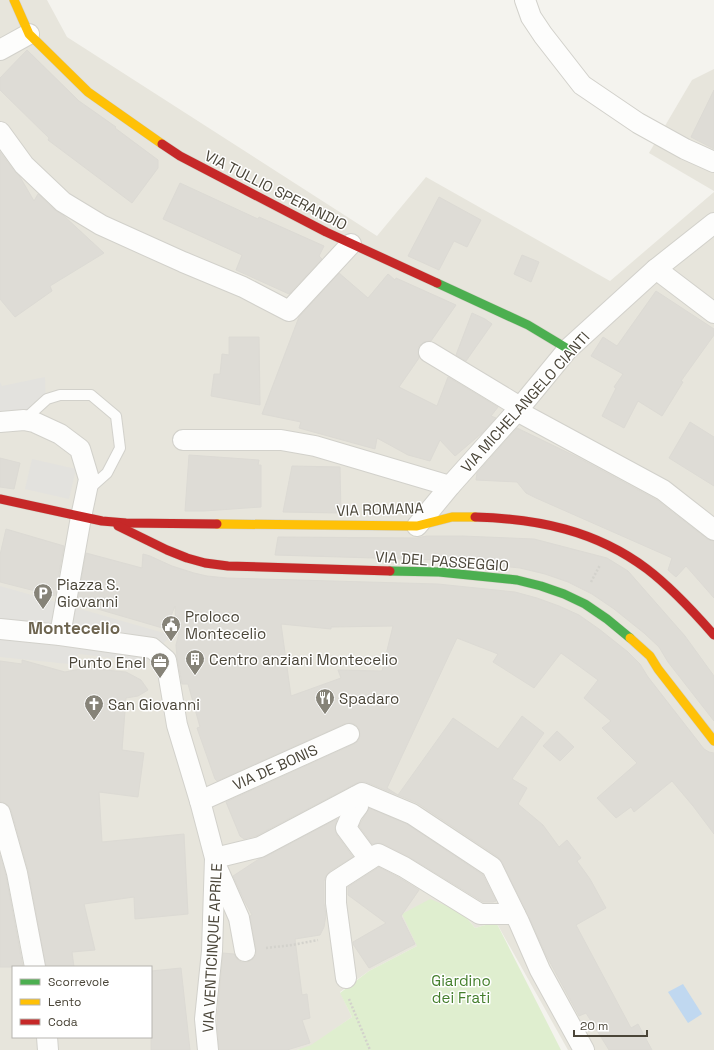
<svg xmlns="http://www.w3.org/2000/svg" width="714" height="1050" font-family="'Space Grotesk',sans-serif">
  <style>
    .residential { fill: #e7e5dc; fill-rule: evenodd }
    .green { fill: #dfeecf }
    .parking { fill: #e3e2de }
    .water { fill: #c0d8f0 }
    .building { fill: #dedcd6; stroke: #dcdad4; fill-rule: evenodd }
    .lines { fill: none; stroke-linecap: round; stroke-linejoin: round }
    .lane-casing { stroke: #d2d1cb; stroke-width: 12 }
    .street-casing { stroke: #d2d1cb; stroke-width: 22 }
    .fast-casing { stroke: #d2d0c5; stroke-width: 10 }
    .slow-casing { stroke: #d2d0c5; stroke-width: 10 }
    .jam-casing { stroke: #d2d0c5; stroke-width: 10 }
    .path { stroke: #d3d2cc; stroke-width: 2.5; stroke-dasharray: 2 2; stroke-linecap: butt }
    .lane { stroke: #fdfdfc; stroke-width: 10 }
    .street { stroke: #fdfdfc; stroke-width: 20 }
    .fast { stroke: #4caf50; stroke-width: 9 }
    .slow { stroke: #ffc107; stroke-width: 9 }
    .jam { stroke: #c62828; stroke-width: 9 }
    .labels { text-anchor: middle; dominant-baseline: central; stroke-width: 3; stroke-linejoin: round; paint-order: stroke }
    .street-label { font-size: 15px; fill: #4b4639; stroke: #fff }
    .poi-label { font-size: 15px; fill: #4b4639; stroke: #fff; text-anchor: start }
    .park-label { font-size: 15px; fill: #437e2b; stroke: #fff }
    .quarter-label { font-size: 17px; font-weight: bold; fill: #6e6550; stroke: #fff }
  </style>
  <rect width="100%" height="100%" fill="#f4f3ee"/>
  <g class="residential">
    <path d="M0 0H47L67 37 377 236 426 177 610 281 714 192V1050H568L496 922 475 928 462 912 417 946 369 971 340 992 352 1017 311 1046 297 1050H0ZM13 967H151V1037H13Z"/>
    <polygon points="714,69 714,191 649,153 692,80"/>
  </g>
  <polygon class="green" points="430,899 462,912 475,928 496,922 561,1050 297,1050 311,1045 352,1017 340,993 369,971 417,946 402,914"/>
  <g class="parking">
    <polygon points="45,377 46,409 0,414 0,382 2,386"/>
    <polygon points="32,459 76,469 69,499 25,489"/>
    <polygon points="0,586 171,635 146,662 79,654 69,664 0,657"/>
  </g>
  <polygon class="water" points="683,984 702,1014 688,1023 668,992"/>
  <g class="building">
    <polygon points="27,50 79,101 116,127 115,128 158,160 158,168 132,203 48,140 49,138 0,90 0,78"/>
    <polygon points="714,90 714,149 691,137"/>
    <polygon points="0,152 15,172 20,177 34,201 38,194 55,210 64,216 104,253 50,286 52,291 15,317 0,299"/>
    <polygon points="180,183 258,219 259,217 324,246 319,256 322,259 289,294 236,270 242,255 163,219"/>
    <polygon points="439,197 481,220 467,247 454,241 439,270 408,256"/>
    <polygon points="522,255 539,262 531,282 514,274"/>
    <polygon points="339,273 368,298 388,274 395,280 396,278 456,305 431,341 424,342 419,346 418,352 419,358 399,387 437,406 448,377 498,407 491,416 496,418 482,433 455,456 440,440 430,461 408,455 377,438 375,449 299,428 301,422 262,414 299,317"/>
    <polygon points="656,291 714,329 714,335 681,381 683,382 662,416 638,401 624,428 602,416 616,388 614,387 623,374 591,356 603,337 617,346"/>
    <polygon points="472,313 485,319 492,324 466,361 456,355"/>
    <polygon points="229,337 259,337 260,405 211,396 214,374 220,374 222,354 229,355"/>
    <polygon points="690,422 714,437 714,486 669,458"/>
    <polygon points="517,428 577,457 657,500 707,539 713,541 714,542 714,598 686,566 676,577 668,570 672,558 536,498 526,493 517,482 476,480 477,473"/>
    <polygon points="189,455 259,460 258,465 261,465 261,507 204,511 185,511"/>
    <polygon points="0,458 20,463 14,489 0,487"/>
    <polygon points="292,466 340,467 341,513 283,512"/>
    <polygon points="6,529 64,546 55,596 0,582 0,555"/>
    <polygon points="427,536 462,536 534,539 607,558 628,571 685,636 714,676 714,721 668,662 659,647 644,633 614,609 592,594 568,582 545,574 520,568 440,560 275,555 278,537 417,538"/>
    <path d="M86 553 142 568 143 554 150 556 172 566 194 573 207 576 227 578 438 584 515 592 537 598 559 606 579 615 599 629 628 652 640 664 648 677 704 749 709 752 714 753V834L693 806 672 781 634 812 631 807 616 818 597 798 637 763 602 728 611 721 584 698 598 680 561 653 534 688 493 662 498 654 457 638 387 788 398 795 453 718 498 749 522 716 544 733 512 779 527 788 518 804 543 825 559 847 567 840 581 858 577 861 590 879 606 908 576 925 631 1028 638 1024 652 1050H609L586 1013 579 1016 546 955 529 917 502 862 498 857 417 803 366 782H361L357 783 256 836 244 839 240 836 226 802 354 744 358 741 360 736 359 729 356 725 351 723 344 724 217 781 215 779 197 728 200 727 188 684H182L177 657 176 645 179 633 176 632 175 606 166 629 77 603ZM281 624 331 629V627L393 626 382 671 338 670 341 678 291 696Z"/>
    <polygon points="22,660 65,672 85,668 126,672 141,680 148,690 138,696 126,698 122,750 144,753 138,797 99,792 102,842 184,834 188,914 135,919 134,897 84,904 95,950 72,952 74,967 46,967 28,870 11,810 8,805 3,802 0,802 0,661 22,664"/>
    <polygon points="557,731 574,747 560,761 543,746"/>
    <polygon points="369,808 407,824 483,875 496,901 493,902 483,902 409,857 383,844 378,843 372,844 359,826"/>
    <polygon points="337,819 335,829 337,835 353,857 330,871 326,876 324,881 324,903 326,915 324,927 320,935 295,939 302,995 307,994 310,1018 302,1020 310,1043 287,1050 219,1050 217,1019 223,953 234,954 237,959 241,962 247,962 253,959 256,955 256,949 250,916 252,915 244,900 233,876 259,859 265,857"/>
    <polygon points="0,855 6,876 23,967 0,967"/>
    <polygon points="379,867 398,877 419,890 401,916 415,944 369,968 353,944 353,942 386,923 348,895 348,887"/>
    <polygon points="181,968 190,1050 151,1050 151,971"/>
  </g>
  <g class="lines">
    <g class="lane-casing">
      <polyline id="lane" points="24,420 47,399 60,395 91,395 116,416 120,448 107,473 89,489"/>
    </g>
    <g class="street-casing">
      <g id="street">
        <polyline points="525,0 531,17 543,35 582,85 638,123 685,149 714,162"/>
        <polyline points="0,50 29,34"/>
        <polyline points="0,132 24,165 63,202 101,225 183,262 243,287 289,311 351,244"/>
        <polyline points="656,269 714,313"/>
        <polyline points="429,352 520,407"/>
        <polyline points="517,411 663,490 714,530"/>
        <polyline points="0,422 24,420 34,422 60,434 80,449 89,479 84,503 81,517 60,635"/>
        <polyline points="183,440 281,440 315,446 450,486"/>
        <polyline points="417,526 450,486 517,411 568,349 656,269 714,223"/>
        <polyline points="0,629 60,635 152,648 166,660 177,725 200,801 215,858 212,951 205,1019 208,1050"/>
        <polyline points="355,797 358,806 352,814 346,828 369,859"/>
        <polyline points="200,801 349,734"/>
        <polyline points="0,813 17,873 35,967"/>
        <polyline points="215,858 260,847 362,793 412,814 492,867 519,922 540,970 584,1050"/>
        <polyline points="217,868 239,918 245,951"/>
        <polyline points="346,978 336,903 336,881 378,854 404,867 480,914 515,914"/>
        <polyline points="47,1037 48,1050"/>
      </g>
    </g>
    <g class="fast-casing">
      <g id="fast">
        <polyline points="437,283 528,325 568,349"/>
        <polyline points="390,571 439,572 517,580 541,586 564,594 585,604 607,619 630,638"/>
      </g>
    </g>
    <g class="slow-casing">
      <g id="slow">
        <polyline points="14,0 29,34 88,92 162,144"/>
        <polyline points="217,524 417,526 452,517 475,517"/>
        <polyline points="630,638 650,656 658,669 714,741"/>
      </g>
    </g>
    <g class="jam-casing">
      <g id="jam">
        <polyline points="162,144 180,156 326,232 437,283"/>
        <polyline points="0,499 102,521 126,523 217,524"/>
        <path d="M475 517C538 519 595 530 647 569 672 588 693 611 714 635"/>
        <polyline points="118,526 167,550 187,558 205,563 228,566 390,571"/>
      </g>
    </g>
    <g class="path">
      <polyline points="591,582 600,565"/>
      <polyline points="266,948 292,945 318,940"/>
      <polyline points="349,999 370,1050"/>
    </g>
    <use href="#lane" class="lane"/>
    <use href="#street" class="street"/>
    <use href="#fast" class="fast"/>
    <use href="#slow" class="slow"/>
    <use href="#jam" class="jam"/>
  </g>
  <defs>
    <g id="parking-pin" transform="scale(1)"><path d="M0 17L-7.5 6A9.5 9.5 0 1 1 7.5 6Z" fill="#868378" stroke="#fff"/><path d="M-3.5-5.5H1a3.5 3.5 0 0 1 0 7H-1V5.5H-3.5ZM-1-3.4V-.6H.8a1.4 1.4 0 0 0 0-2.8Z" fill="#fff"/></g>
    <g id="civic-pin" transform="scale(1)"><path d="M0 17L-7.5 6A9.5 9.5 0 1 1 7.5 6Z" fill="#868378" stroke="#fff"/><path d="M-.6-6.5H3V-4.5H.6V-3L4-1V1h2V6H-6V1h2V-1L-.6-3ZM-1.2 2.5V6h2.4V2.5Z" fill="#fff"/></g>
    <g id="building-pin" transform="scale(1)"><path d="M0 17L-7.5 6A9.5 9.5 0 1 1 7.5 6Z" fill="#868378" stroke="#fff"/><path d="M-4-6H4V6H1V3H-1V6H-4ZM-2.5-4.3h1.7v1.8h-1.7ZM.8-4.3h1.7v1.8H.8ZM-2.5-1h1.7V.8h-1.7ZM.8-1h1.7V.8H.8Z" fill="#fff"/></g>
    <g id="office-pin" transform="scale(1)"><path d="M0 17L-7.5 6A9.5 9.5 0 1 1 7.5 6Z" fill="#868378" stroke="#fff"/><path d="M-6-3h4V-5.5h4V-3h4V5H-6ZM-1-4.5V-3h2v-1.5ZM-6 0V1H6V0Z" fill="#fff"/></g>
    <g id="restaurant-pin" transform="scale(1)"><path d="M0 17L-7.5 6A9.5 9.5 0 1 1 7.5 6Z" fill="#868378" stroke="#fff"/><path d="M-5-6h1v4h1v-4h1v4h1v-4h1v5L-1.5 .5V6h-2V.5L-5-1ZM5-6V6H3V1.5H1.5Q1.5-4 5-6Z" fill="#fff"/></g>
    <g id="church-pin" transform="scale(1)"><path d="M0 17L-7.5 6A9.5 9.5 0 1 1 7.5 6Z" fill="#868378" stroke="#fff"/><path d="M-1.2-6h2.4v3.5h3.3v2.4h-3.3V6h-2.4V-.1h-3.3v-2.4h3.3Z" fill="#fff"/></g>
  </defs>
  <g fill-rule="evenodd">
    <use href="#parking-pin" x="43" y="593"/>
    <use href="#civic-pin" x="171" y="625"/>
    <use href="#building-pin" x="195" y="659"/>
    <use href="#office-pin" x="160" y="662"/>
    <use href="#restaurant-pin" x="325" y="698"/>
    <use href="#church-pin" x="94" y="704"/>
  </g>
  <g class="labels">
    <g class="street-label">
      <text transform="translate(276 190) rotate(27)">VIA TULLIO SPERANDIO</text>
      <text transform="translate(525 402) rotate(-48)">VIA MICHELANGELO CIANTI</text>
      <text transform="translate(380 509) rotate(-2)">VIA ROMANA</text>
      <text transform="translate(442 561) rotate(4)">VIA DEL PASSEGGIO</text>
      <text transform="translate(275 767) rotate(-24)">VIA DE BONIS</text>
      <text transform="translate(212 948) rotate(-87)">VIA VENTICINQUE APRILE</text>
    </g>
    <g class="poi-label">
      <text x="57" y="584">Piazza S.<tspan x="57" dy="17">Giovanni</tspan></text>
      <text x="185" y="616">Proloco<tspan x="185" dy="17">Montecelio</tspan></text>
      <text x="209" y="659">Centro anziani Montecelio</text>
      <text x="146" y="662" text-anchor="end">Punto Enel</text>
      <text x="339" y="698">Spadaro</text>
      <text x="108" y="704">San Giovanni</text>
    </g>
    <g class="park-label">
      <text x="461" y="980">Giardino<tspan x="461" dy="17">dei Frati</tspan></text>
    </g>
    <g class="quarter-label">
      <text x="74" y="628">Montecelio</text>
    </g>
  </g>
  <rect x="12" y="966" width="140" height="72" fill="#ffffff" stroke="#b7b5b0"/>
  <rect x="20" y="979" width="20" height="6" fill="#4caf50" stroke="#b7b5b0"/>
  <text x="48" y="986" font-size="12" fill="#4b4639">Scorrevole</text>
  <rect x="20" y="999" width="20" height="6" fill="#ffc107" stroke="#b7b5b0"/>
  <text x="48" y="1006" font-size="12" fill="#4b4639">Lento</text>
  <rect x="20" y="1019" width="20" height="6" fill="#c62828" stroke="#b7b5b0"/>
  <text x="48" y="1026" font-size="12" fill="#4b4639">Coda</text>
  <path d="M574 1030v6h73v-6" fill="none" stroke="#4b4639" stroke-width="2"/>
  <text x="580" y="1030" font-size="12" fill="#4b4639" stroke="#ffffff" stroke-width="3" paint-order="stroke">20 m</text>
</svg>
